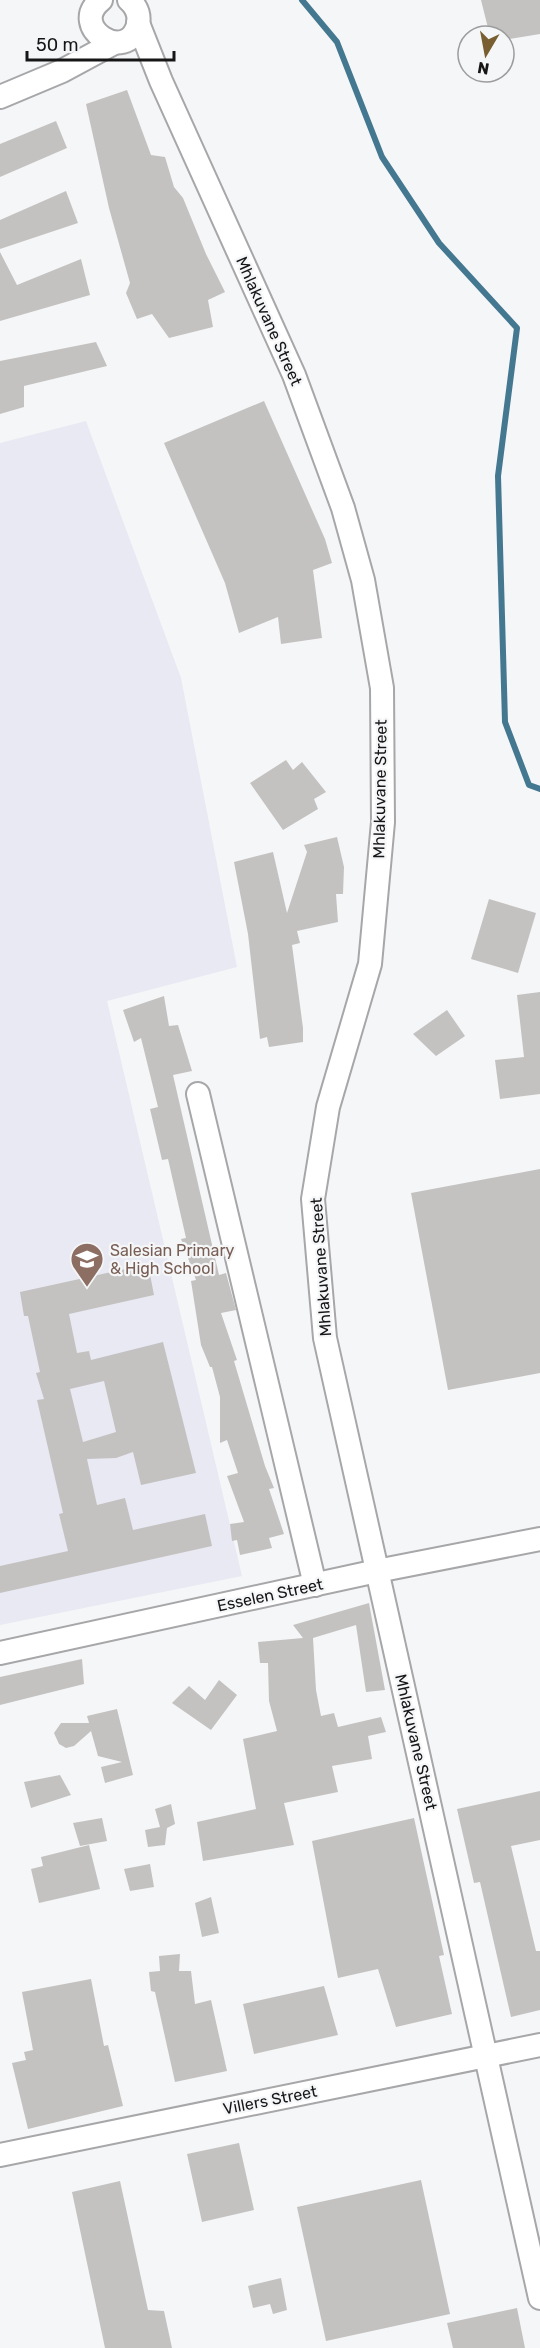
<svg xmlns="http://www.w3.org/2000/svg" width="540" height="2348" font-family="Rubik,sans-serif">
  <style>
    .built { fill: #e8e9f3 }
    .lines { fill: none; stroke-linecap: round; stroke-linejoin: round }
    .stream { stroke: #447890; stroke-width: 6 }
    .building { fill: #c4c2c0; fill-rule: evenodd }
    .minor-casing { stroke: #a7a7aa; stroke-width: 26 }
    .minor { stroke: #fff; stroke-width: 22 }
    .labels { text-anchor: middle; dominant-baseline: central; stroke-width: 4.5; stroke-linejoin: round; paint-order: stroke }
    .street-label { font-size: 16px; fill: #161617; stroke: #f5f6f8 }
    .education-label { font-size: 16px; fill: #785e54; stroke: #f5f6f8; text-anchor: start }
  </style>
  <rect width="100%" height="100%" fill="#f5f6f8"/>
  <polygon class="built" points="86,421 181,678 237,967 107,1001 242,1576 0,1625 0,443"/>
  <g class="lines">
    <polyline class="stream" points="302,0 337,42 382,157 439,243 517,328 498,476 505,722 529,785 540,789"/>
  </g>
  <g class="building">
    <polygon points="481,0 540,0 540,34 504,40 504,36 490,36"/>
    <polygon points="127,90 151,155 165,157 174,187 183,198 206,254 225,292 208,300 213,327 169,338 152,314 137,319 126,293 130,283 109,208 86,104"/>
    <polygon points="56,121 67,148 0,177 0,144"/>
    <polygon points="66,191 78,223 0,249 0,220"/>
    <polygon points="0,252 17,285 81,259 90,295 0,321"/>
    <polygon points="96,342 107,366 24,386 24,407 0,414 0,361"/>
    <polygon points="264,401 325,539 332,563 313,570 322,638 281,644 278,617 239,633 225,583 164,443"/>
    <polygon points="286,760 293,770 302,762 326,792 314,799 318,809 283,830 250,783"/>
    <polygon points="337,837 344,867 343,894 336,894 338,922 297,931 300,943 292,945 303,1028 303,1042 269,1047 267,1037 260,1039 248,934 234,862 273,852 287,913 307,852 304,845"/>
    <polygon points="489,899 536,913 518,973 471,959"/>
    <polygon points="540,992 540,1094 500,1099 495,1060 524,1057 517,995"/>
    <polygon points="164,996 169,1026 178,1025 192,1071 173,1075 219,1275 226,1273 236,1310 221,1313 237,1360 234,1361 265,1466 274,1488 269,1489 284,1534 269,1538 272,1548 240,1555 237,1540 232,1541 230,1524 244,1522 227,1476 238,1473 227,1440 220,1443 220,1397 212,1367 210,1367 201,1345 191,1281 196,1280 181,1239 186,1238 168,1159 162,1160 150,1109 158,1107 141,1038 134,1042 123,1010"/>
    <polygon points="447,1010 465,1036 436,1056 413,1034"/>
    <polygon points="540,1169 540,1373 448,1390 411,1193"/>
    <path d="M148 1264 154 1295 69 1314 77 1353 89 1351 91 1360 163 1342 196 1473 141 1485 133 1452 116 1458 87 1459 97 1505 125 1498 133 1530 205 1514 212 1546 0 1593V1566L68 1551 59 1514 63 1513 37 1400 44 1399 36 1373 40 1372 28 1316H24L20 1292ZM104 1381 116 1432 83 1442 70 1389Z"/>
    <polygon points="369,1603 385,1690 366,1692 356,1625 313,1638 316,1690 321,1716 334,1713 338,1727 381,1717 386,1732 368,1736 372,1759 332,1766 338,1792 284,1803 294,1845 203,1861 197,1822 256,1809 243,1739 277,1731 269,1701 268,1663 260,1663 258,1642 303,1638 293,1625"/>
    <polygon points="82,1659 84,1684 0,1705 0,1677"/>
    <polygon points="219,1680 237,1695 211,1730 172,1703 189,1686 205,1700"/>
    <polygon points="117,1709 133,1775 105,1783 101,1767 122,1762 98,1756 91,1731 74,1746 66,1748 59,1744 54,1733 61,1723 89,1723 87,1716"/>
    <polygon points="60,1775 71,1795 31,1808 24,1782"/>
    <polygon points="540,1791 540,1840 511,1846 536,1951 540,1951 540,2010 511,2017 480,1882 474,1883 457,1809"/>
    <polygon points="171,1804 175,1824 167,1828 165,1845 148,1847 145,1830 160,1827 155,1809"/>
    <polygon points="102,1818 107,1841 80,1846 73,1823"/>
    <polygon points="414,1818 444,1955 439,1956 452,2014 396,2027 378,1969 338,1978 312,1841"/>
    <polygon points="89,1845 100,1889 39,1903 31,1869 43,1866 41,1857"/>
    <polygon points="150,1864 154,1887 130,1891 124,1869"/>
    <polygon points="211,1897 219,1933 202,1937 195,1903"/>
    <polygon points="180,1954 179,1971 191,1971 195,2004 211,2000 227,2071 175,2082 155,1992 151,1991 149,1972 160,1971 159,1956"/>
    <polygon points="91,1979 104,2046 108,2045 123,2106 28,2129 12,2063 26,2060 24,2052 33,2050 22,1992"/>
    <polygon points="324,1986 338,2035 254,2054 243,2004"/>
    <polygon points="239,2143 254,2210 202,2222 187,2154"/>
    <polygon points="421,2180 450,2314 326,2341 297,2207"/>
    <polygon points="120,2181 148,2310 164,2311 172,2348 105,2348 72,2192"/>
    <polygon points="281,2278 287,2310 273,2314 270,2304 253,2308 248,2286"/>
    <polygon points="517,2308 525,2348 453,2348 447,2323"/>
  </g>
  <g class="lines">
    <g class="minor-casing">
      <g id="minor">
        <path d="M101 0C67 27 127 65 138 25 140 15 137 7 129 0"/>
        <polyline points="138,23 161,81 294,375 343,508 363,580 382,688 383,822 370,964 328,1107 313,1199 325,1338 540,2298"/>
        <polyline points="0,97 62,71 114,43"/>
        <polyline points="198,1094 315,1585"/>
        <polyline points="0,1653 377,1571 540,1539"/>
        <polyline points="0,2155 540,2045"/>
      </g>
    </g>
    <use href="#minor" class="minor"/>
  </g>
  <defs>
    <g id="school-pin" transform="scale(1.725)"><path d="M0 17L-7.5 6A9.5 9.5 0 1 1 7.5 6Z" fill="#8d6e63" stroke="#f5f6f8"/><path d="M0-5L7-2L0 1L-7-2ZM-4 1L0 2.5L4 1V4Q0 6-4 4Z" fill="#fff"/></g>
  </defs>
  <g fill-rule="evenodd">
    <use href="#school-pin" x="87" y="1259"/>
  </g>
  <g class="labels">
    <g class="street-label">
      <text transform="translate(269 321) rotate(66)">Mhlakuvane Street</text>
      <text transform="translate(380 789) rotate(-89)">Mhlakuvane Street</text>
      <text transform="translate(321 1267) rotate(-94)">Mhlakuvane Street</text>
      <text transform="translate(270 1595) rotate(-12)">Esselen Street</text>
      <text transform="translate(416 1742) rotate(77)">Mhlakuvane Street</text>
      <text transform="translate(270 2100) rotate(-11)">Villers Street</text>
    </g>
    <g class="education-label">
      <text x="110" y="1250">Salesian Primary<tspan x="110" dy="18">&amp; High School</tspan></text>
    </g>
  </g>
  <g transform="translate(486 54) rotate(190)"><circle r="28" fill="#f5f6f8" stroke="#9c9c9e" stroke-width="1.5"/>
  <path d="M0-4.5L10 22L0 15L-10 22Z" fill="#785e30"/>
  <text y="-9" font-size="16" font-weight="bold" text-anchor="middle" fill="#161617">N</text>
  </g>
  <path d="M27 51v9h147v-9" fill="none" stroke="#161617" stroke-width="3"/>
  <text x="36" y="51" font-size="18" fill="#161617" stroke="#f5f6f8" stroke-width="4.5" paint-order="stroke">50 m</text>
</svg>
